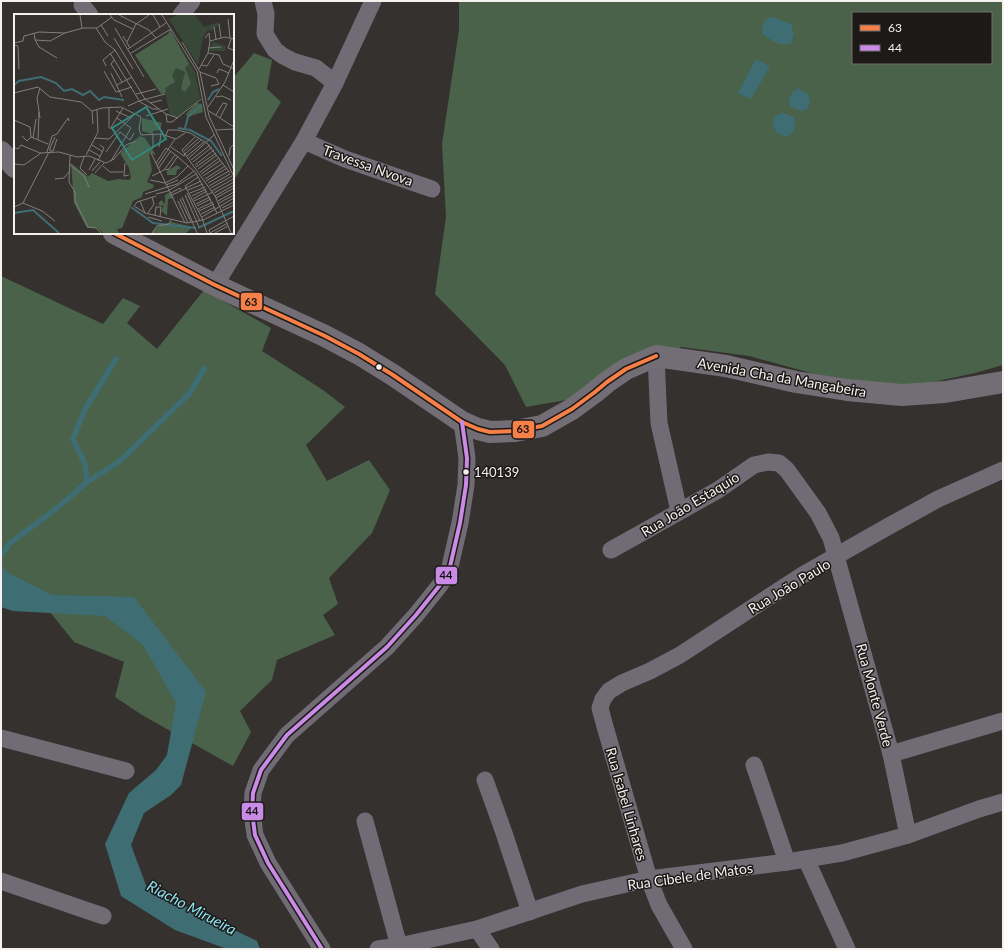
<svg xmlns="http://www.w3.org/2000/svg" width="1004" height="950" font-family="Lato,sans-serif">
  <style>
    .forest { fill: #496249; fill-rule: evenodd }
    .water { fill: #3f6d74 }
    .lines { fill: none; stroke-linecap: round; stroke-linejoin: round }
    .stream { stroke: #3f6d74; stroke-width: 5.5 }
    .street { stroke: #706b75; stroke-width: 17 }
    .secondary { stroke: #736d76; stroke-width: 22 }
    .bus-1-casing { stroke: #1c1917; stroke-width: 7 }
    .bus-2-casing { stroke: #1c1917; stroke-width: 7 }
    .bus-1 { stroke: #f78048; stroke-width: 4 }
    .bus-2 { stroke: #ca8be6; stroke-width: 4 }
    .bus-dot { fill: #f6f1ee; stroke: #1c1917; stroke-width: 1.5 }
    .labels { text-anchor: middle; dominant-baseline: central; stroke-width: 3; stroke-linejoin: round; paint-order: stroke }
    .bus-label { font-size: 13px; fill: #f6f1ee; stroke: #1c1917; text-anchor: start }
    .street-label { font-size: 14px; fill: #f6f1ee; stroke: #1c1917 }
    .water-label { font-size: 15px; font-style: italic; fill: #8be3f1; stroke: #1c1917 }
    .inset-river { fill: none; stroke: #3f6d74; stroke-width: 2 }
    .inset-road { fill: none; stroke: #827e7b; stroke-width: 1 }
    .view { fill: #328881; fill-opacity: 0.15; stroke: #328881; stroke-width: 2 }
    .inset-edge { fill: none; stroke: #f6f1ee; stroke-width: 2 }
    .line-badge { stroke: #1c1917; stroke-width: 1.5 }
    .pale-badge-label { font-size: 11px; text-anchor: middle; font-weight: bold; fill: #111 }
  </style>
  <rect width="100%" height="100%" fill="#34312f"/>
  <g class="forest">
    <path d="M459 1H1003V365L975 373 883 393 749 356 681 347 607 393 526 407 505 365 435 294 446 217 442 144 459 30ZM853 13H991V63H853Z"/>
    <polygon points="254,53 272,60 267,89 281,102 233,182 233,78"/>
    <polygon points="1,276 103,324 123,298 140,306 127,323 157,349 204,290 271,328 262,351 323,390 345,407 306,445 327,481 369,460 390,490 372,533 329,578 338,604 323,615 335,635 277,660 272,680 240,711 251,732 233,766 142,715 115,697 124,662 74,642 30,587 1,581"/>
  </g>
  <g class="water">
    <path d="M773 17 791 24 794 34 791 43C779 47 772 40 762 34 761 27 764 18 773 17Z"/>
    <polygon points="756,59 770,66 751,99 738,93"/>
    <polygon points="798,88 808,94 810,103 806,110 800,111 790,106 789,100 793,92"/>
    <path d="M783 113 794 117C797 127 796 131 787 137L777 133 772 124 776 115Z"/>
    <polygon points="1,564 7,572 52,595 134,597 206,692 181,785 171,795 144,813 131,845 147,888 257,941 260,949 227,949 175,930 121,896 105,844 129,793 156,770 167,755 176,703 143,645 105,616 13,611 1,607"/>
  </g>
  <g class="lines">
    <g class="stream">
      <polyline points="87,482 85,464 73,439 85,409 116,359"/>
      <polyline points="1,556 9,544 57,508 87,482 120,461 190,393 204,369"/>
    </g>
    <g class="street">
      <polyline points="263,1 266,14 265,34 275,50 283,56 295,62 316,68 335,83"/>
      <polyline points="82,5 90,15"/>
      <polyline points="181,15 192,1"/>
      <polyline points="304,141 345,159 432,189"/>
      <polyline points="215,285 304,141 335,83 373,1"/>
      <polyline points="656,356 659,423 679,511"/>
      <polyline points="611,550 718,490 754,465 768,462 779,463 787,470 818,513 831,538 891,754 908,835"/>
      <polyline points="1,738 126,771"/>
      <polyline points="891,754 1003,721"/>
      <polyline points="754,765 787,862"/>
      <polyline points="485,780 504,833 530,912"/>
      <polyline points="365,821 399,946"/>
      <polyline points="806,859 847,949"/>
      <polyline points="1,881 103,916"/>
      <polyline points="477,929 491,949"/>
      <polyline points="322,949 268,863 255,835 252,812 253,793 261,770 287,735 387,647 416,615 440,585 449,571 460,523 466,485 467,458 462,422"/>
      <polyline points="378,949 399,946 477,929 582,894 649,879 787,862 842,853 908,835 979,809 1003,802"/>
      <polyline points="684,949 659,905 649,879 604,723 600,708 603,699 609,691 622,683 650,671 680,655 801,576 889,526 938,499 1003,470"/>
    </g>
    <g class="secondary">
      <polyline points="1,152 15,167"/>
      <polyline points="114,233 215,285 325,336 359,354 393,375 462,422 478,429 490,432 515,431 542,426 572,409 595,392 607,382 626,369 656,356 726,366 796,382 847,390 902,395 945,392 1003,382"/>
    </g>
    <g class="bus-1-casing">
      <polyline id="bus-1" points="114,233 215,285 325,336 359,354 393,375 462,422 478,429 490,432 515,431 542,426 572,409 595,392 607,382 626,369 656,356"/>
    </g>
    <g class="bus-2-casing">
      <polyline id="bus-2" points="322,949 268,863 255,835 252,812 253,793 261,770 287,735 387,647 416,615 440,585 449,571 460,523 466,485 467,458 462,422"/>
    </g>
    <use href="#bus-1" class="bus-1"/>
    <use href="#bus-2" class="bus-2"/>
  </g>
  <g class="bus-dot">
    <circle cx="379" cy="367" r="3.5"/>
    <circle cx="466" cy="472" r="3.5"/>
  </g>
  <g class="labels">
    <g class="bus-label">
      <text x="474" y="472">140139</text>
    </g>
    <g class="street-label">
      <text transform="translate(368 165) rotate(20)">Travessa Nvova</text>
      <text transform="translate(782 377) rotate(10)">Avenida Cha da Mangabeira</text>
      <text transform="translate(690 504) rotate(-31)">Rua João Estaquio</text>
      <text transform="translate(789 586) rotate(-31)">Rua João Paulo</text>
      <text transform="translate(875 695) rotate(75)">Rua Monte Verde</text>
      <text transform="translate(627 804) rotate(74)">Rua Isabel Linhares</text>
      <text transform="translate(690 876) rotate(-8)">Rua Cibele de Matos</text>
    </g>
    <g class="water-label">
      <text transform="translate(192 907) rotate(28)">Riacho Mirueira</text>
    </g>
  </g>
  <g transform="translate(14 14)">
    <rect width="220" height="220" fill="#34312f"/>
    <path d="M163 1H181L190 13 205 8 206 10 196 17 194 15 189 23 184 51 155 5ZM199 28 212 32 211 37H195ZM169 38 181 58 186 84 165 103 156 102 148 65Z" fill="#384838"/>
    <path d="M156 15 175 50 171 54 177 69 171 78 167 75 171 58 162 54 158 61 161 68 151 74 152 79 147 80 121 41 154 20ZM182 89 188 90 189 98 173 103 172 100ZM128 104 148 109 146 116 139 117V120L128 117ZM126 122 131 124 142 141 135 139 138 156 133 168 140 171 139 174 129 178 128 183 119 187 108 214 103 215 105 219H89L83 214H73L60 189 57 149 74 163 78 159 94 167 104 165 115 166 117 164 115 154 106 139ZM163 151 167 154 163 156 162 161H153V157ZM156 178 160 184 154 185 153 202 147 197 150 191 147 192 144 190 147 186 151 190V181ZM157 208 175 212 178 214 172 219H138L143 213Z" fill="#496249"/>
    <path class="inset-river" d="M0 71 5 67 27 63 42 69 50 77 58 75 69 81 76 77 85 86 90 83 110 86M194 86 199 78 205 75M164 114 176 116 197 127 208 142M171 114 174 103 188 91M117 193 139 209 182 214M0 199 19 196 45 219M184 214 220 197"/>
    <path class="inset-road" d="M66 1 68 14M96 1 100 6 119 15M105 1 135 16 142 24M139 1 146 13M148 1 183 57 192 103 220 163M214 5 216 24M205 10 207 24M87 11 94 22M200 13 202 25M82 14 91 28 101 36 131 85 152 100 164 104M101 14 130 63M20 19 21 26 25 33 43 44M109 22 116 34M100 24 119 55M191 24 195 19 196 27M217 25 214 34 219 36 220 33M21 26 36 27 51 19M113 28 122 10 135 1M168 28 186 58 195 102 220 156M0 29 9 27 10 22 25 18 51 19 69 14H83L98 3M0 31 4 32 5 55M194 34 207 33M114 35 152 9M96 39 126 88 139 95H145M117 39 157 15M194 39 205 41 209 50 220 55M100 46 97 50 108 68M187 51 193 52 200 41M92 52 89 46 101 36M185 55 194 39 196 27 211 23 220 25M90 57 102 78 118 73M186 58 202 64 205 70 197 72M97 59 108 83M203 59 205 55 215 59M103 71 118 63M209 71 220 78M0 79 24 73 36 83 67 88 78 97M122 80 142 75M202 83 208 82 217 86M125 87 151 80M136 89 148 86M114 92 125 87M194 93 211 68 220 46M78 97 88 94 107 93 127 103 125 115 127 121M78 97 79 110M102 97 117 104M195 97 220 113M152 100 153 108H158L187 85M202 101 209 89 213 90 206 104M132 102 154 95M26 104 23 84 26 74M0 106 16 113 17 123 34 130M95 114V93M96 115 109 94M202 116 220 115M106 118 116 126 120 119M127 121 147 120 162 125 171 119M152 121 154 116H163L176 119 193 129 216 159M8 122 13 127 17 123M181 123 168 136 201 182 217 219M19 124 22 105M81 124 95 125 121 100M24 126 25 98M78 131 89 138M0 133 4 135 7 131 26 139 45 138 63 143 75 142 92 149 100 145 112 131 122 127M145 133 147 120M157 133 170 142 171 139M136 135 139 134V120M75 136 86 142M39 137H36V134L41 123M39 137 43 125M170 137 184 125M33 138 38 122 43 120 54 104 55 107M92 138 106 118M137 139 171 209M171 140 187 126M72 141 84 118 83 96M56 142 55 168 61 178V187L74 213 82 214 87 219M173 142 190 128M215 142 216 134 219 131M70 143 66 154 73 161M175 144 200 121M177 146 196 131M84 147 90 134 86 131M97 147 117 114 103 104M179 148 198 133M111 149 110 162 115 161M142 149 152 134 163 142 182 159 203 199M0 150 10 151 27 139M55 150 70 162 75 173M181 151 200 136M89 152 96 158H109M143 152 161 125M182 153 202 139M144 155 156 138M184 155 203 141M75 156 81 145M151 156 155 155 164 142M78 157 86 148M186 158 205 144M81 159 90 149M187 160 207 146M138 162 150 156 161 141M189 162 209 149M184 163 171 172 188 204 193 219M41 165 50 164 55 158M191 165 211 152M136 166 151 169 163 163 174 152M192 167 213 154M194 169 215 157M152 171 164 166M195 172 216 160M172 174 187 167M197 174 218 162M174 176 189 170M198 177 219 165M157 179 166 174 167 176M173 179 186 207M176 179 191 173M200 179 220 168M131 180 163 170 180 157M142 180 154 177 182 160M158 181 173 174M171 181 185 213M142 182 123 188 120 192 131 199 173 209 189 206 220 191M178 182 192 175M201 182 220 171M168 183 183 219M202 184 220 174M166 185 177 208M179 185 193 177M126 187 131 199M164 187 174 209M180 187 199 178M204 187 220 178M9 189 28 197 41 207M205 189 220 181M182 190 196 183M183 192 197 185M0 193 9 189 35 138M208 194 220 188M184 195 199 188M185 197 200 190M134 199 140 190 138 183M187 200 201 193M141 201 142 193H147L146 203M134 203 148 207M188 203 220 184M138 219 143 212 155 210 157 206M196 219 195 216 220 202M196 219 214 209M201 219 214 212"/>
    <path class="view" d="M132 93 152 125 118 146 98 114Z"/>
    <rect width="220" height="220" class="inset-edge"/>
  </g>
  <g class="line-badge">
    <rect x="240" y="292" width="23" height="19" rx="4" fill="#f78048"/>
    <rect x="512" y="420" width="23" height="19" rx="4" fill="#f78048"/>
    <rect x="435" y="566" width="23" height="19" rx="4" fill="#ca8be6"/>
    <rect x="241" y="802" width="23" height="19" rx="4" fill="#ca8be6"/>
  </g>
  <g class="pale-badge-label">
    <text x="251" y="306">63</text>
    <text x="523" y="433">63</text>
    <text x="446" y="579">44</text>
    <text x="252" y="815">44</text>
  </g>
  <rect width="1004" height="950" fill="none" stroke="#f6f1ee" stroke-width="4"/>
  <rect x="852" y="12" width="140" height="52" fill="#1c1917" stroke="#736f6d"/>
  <rect x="860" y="25" width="20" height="6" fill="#f78048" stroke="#736f6d"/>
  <text x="888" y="32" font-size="12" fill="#f6f1ee">63</text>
  <rect x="860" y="45" width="20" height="6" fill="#ca8be6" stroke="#736f6d"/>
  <text x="888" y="52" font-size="12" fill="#f6f1ee">44</text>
</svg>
